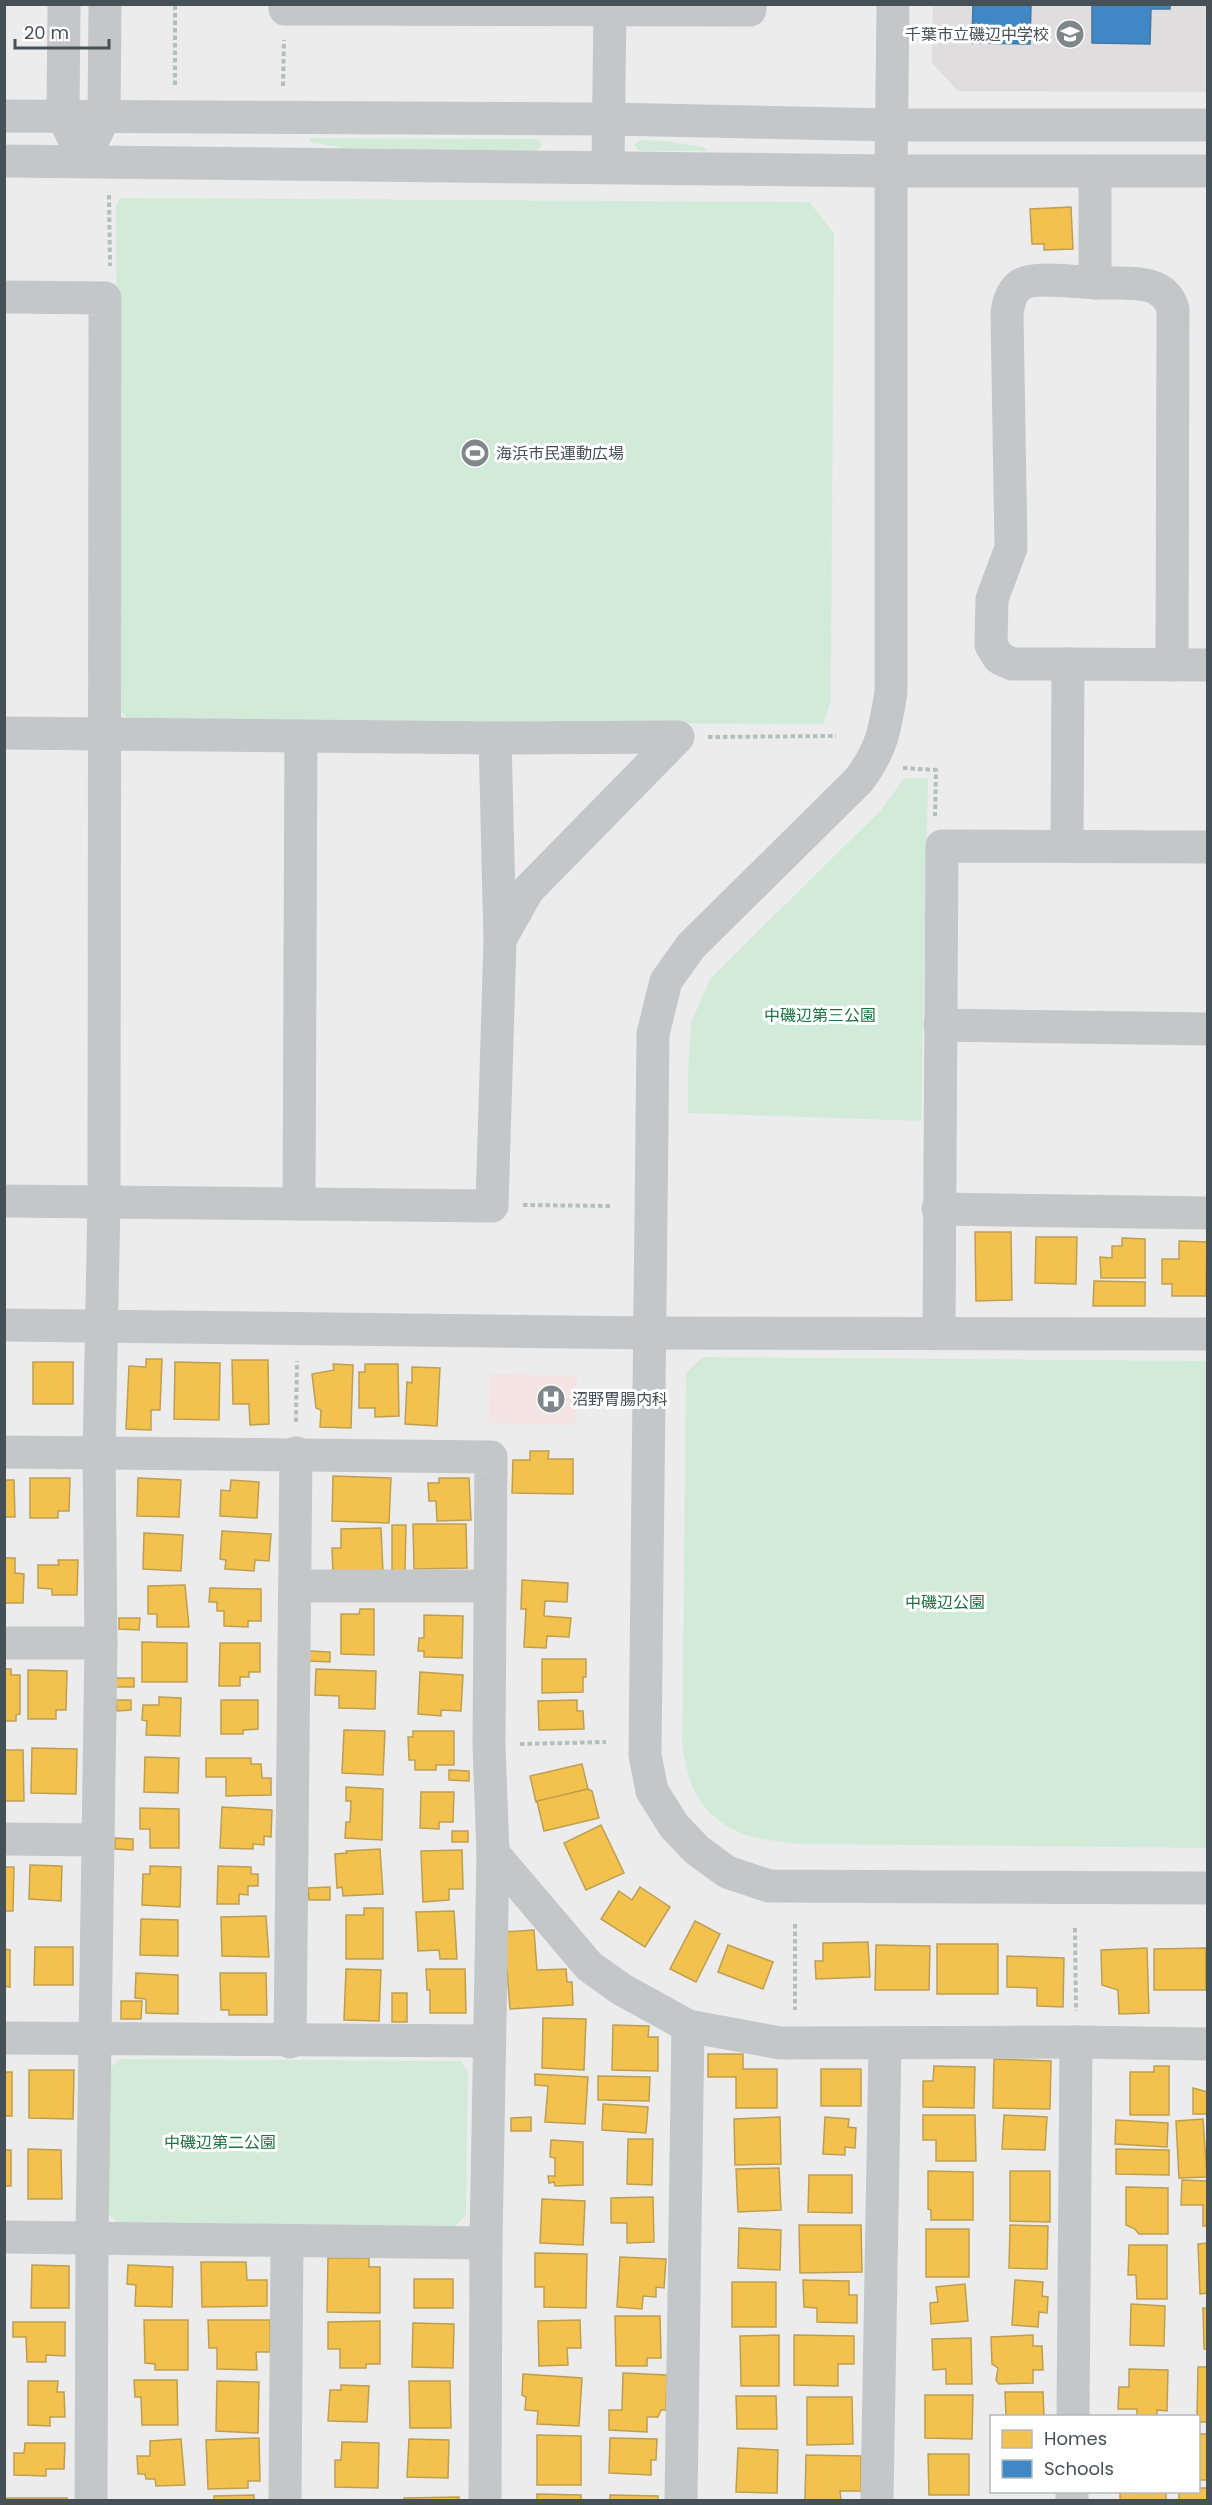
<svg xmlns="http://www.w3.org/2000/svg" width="1212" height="2505" font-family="Poppins,'Noto Sans JP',sans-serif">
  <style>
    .education { fill: #dfdddd }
    .medical { fill: #f3e3e3 }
    .green { fill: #d2ebd9 }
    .homes { fill: #f2c14e; stroke: #be9f51; stroke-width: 1.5 }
    .schools { fill: #3f88c5; stroke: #4177a4; stroke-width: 1.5 }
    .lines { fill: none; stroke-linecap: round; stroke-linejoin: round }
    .path { stroke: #b3bfba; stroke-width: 4; stroke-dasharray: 4.5 3; stroke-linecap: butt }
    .street { stroke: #c3c7c8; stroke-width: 33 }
    .secondary { stroke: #c4c7c9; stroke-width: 33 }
    .labels { text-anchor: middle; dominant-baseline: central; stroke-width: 6; stroke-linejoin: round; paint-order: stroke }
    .poi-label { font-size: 16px; fill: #455057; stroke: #fff; text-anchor: start }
    .park-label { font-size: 16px; fill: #1c7240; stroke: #fff }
  </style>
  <rect width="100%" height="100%" fill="#edecec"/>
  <polygon class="education" points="933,5 1207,5 1207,92 958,91 932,63"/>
  <polygon class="medical" points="490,1374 577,1376 576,1425 489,1423"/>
  <g class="green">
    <polygon points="311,138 536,139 540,140 542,146 535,151 344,148 310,142"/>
    <polygon points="640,140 668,141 706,148 706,151 640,151 634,145"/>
    <polygon points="121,198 809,202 834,233 831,672 831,699 824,724 130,720 118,709 116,204"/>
    <polygon points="904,778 928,778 921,1121 688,1113 688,1075 691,1023 710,979 881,810"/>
    <path d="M703 1357 1207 1361V1848L805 1844C757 1840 716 1836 692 1786 687 1774 685 1758 682 1746L686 1373Z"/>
    <polygon points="120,2059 461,2061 468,2072 466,2215 456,2226 118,2223 108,2214 109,2069"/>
  </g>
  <g class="homes">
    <polygon points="1071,207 1073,249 1044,250 1044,244 1032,244 1030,209"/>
    <polygon points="975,1232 1011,1232 1012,1300 976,1301"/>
    <polygon points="1036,1237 1077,1237 1076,1284 1035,1283"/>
    <polygon points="1122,1238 1145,1239 1145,1278 1101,1278 1100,1257 1112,1258 1112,1246 1122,1246"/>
    <polygon points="1179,1241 1207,1242 1206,1296 1172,1296 1172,1284 1162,1284 1162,1259 1179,1259"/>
    <polygon points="1094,1281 1145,1282 1145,1306 1093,1306"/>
    <polygon points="146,1359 162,1359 160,1410 151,1410 151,1430 126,1429 129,1366 146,1367"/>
    <polygon points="232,1360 268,1360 269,1424 250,1425 249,1404 233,1404"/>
    <rect x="33" y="1362" width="40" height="42"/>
    <polygon points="175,1362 220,1363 219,1420 174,1419"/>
    <polygon points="333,1364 353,1365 351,1428 320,1427 321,1410 316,1408 312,1374 334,1370"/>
    <polygon points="365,1364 398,1364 399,1416 375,1417 375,1408 359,1408 359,1372 365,1372"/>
    <polygon points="412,1367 440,1368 437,1426 405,1424 407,1382 412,1383"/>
    <polygon points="530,1451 549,1451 548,1459 573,1459 573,1494 512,1493 513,1460 530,1460"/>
    <polygon points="333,1476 391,1478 389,1523 332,1521"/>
    <polygon points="30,1478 70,1478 69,1511 58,1511 58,1518 30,1518"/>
    <polygon points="138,1478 181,1480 179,1517 137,1516"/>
    <polygon points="439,1478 469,1478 471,1520 437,1521 436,1501 429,1501 428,1483 439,1483"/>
    <polygon points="4,1480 14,1480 15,1517 4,1517"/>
    <polygon points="231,1480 259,1482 257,1518 220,1516 221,1490 230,1491"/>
    <polygon points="413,1524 466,1524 467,1568 414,1569"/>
    <polygon points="392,1525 406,1525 405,1571 392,1571"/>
    <polygon points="381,1528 383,1573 333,1574 332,1548 341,1548 341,1529"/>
    <polygon points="222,1531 271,1534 269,1561 255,1560 254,1571 225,1569 226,1560 220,1559"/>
    <polygon points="144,1533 183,1535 181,1571 143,1569"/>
    <polygon points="4,1558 15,1558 15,1573 24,1574 23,1603 4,1603"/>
    <polygon points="58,1560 78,1560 77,1595 52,1595 52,1589 38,1588 38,1565 59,1565"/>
    <polygon points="522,1580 568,1583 567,1602 545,1601 544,1616 571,1618 569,1637 547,1636 546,1648 524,1647 526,1609 521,1609"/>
    <polygon points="185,1585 189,1627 157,1627 157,1614 148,1614 148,1586"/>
    <polygon points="210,1588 261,1589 261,1621 248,1621 248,1627 224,1626 224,1611 217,1611 217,1602 209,1602"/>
    <polygon points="360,1609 374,1609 374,1655 341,1654 341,1614 359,1614"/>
    <polygon points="424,1615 463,1616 462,1658 424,1657 424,1651 418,1651 419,1638 424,1638"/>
    <polygon points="119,1618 140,1618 139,1630 119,1629"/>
    <polygon points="142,1642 187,1643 187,1682 142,1682"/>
    <polygon points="220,1643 260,1643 260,1672 249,1672 249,1677 240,1677 240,1686 219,1686"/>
    <polygon points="309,1651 330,1652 330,1662 309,1661"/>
    <polygon points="542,1659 586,1659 586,1677 583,1677 583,1692 542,1693"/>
    <polygon points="4,1669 11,1669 11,1675 20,1675 20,1714 16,1715 16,1721 6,1721 4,1715"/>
    <polygon points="316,1669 376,1671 375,1709 339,1708 339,1696 315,1695"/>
    <polygon points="28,1670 67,1671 66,1710 56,1710 56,1719 28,1719"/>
    <polygon points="420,1672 463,1675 461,1711 441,1710 441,1716 418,1714"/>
    <rect x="116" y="1678" width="18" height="9"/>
    <polygon points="159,1697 181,1698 180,1736 146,1735 147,1721 142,1720 143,1705 159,1705"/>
    <polygon points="116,1700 131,1700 131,1710 117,1711"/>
    <polygon points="221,1700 258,1700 258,1729 243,1730 243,1734 221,1734"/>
    <polygon points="577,1700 577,1711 583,1711 584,1729 539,1730 538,1701"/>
    <polygon points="344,1730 385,1731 383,1775 342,1773"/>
    <polygon points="413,1731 454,1731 454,1765 436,1765 436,1770 415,1770 415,1760 409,1760 408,1737 413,1737"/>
    <polygon points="32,1748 77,1749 76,1794 31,1793"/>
    <polygon points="4,1750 23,1750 24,1801 4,1801"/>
    <polygon points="145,1757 179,1758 178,1793 144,1792"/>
    <polygon points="206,1758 251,1758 251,1764 261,1764 262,1778 271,1778 271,1795 226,1796 226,1777 206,1777"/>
    <polygon points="582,1764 588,1789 536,1802 530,1776"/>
    <polygon points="449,1770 469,1771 469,1781 449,1780"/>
    <polygon points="346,1787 383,1789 382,1840 345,1838 346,1822 350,1822 351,1801 346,1801"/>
    <polygon points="588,1789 592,1791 599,1818 544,1831 537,1801"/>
    <polygon points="421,1792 454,1792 453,1822 439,1822 439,1829 420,1828"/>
    <polygon points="222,1807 272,1810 271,1837 264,1836 264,1845 253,1844 253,1849 220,1848"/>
    <polygon points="140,1808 179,1809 179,1848 150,1848 150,1829 140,1829"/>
    <polygon points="601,1825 624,1873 586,1890 564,1843"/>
    <rect x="452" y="1831" width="16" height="11"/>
    <polygon points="115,1838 133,1839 133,1850 115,1849"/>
    <polygon points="380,1849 383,1894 343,1896 342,1887 337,1888 335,1854 347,1853 346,1851"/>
    <polygon points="462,1850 463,1889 449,1889 449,1900 423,1902 421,1851"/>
    <polygon points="30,1865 62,1866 61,1901 29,1899"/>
    <polygon points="150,1866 181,1867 180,1907 142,1905 143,1874 150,1874"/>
    <polygon points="218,1866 251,1867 251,1874 258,1874 258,1886 248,1886 248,1895 239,1894 239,1904 217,1904"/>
    <polygon points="4,1867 14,1867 13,1911 4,1911"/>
    <polygon points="330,1887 330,1900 309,1900 308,1888"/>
    <polygon points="640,1887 670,1907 645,1947 601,1919 619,1891 632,1900"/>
    <polygon points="364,1908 383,1908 383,1959 346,1959 346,1915 364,1915"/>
    <polygon points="454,1911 457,1959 440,1959 439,1950 418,1951 416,1912"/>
    <polygon points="266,1916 269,1957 222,1956 221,1917"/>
    <polygon points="141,1919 178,1920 178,1956 140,1955"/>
    <polygon points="695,1921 720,1934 696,1982 670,1969"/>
    <polygon points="534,1930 537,1970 566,1969 567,1982 572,1982 573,2005 510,2009 504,1932"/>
    <polygon points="868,1942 870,1977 816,1979 815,1961 823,1961 823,1943"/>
    <rect x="937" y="1944" width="61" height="50"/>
    <polygon points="728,1945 773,1962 763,1989 718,1972"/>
    <polygon points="876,1945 930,1946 929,1990 875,1990"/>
    <polygon points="35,1947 73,1947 73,1985 34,1985"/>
    <polygon points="1147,1948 1149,2013 1119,2014 1118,1990 1102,1985 1101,1950"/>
    <polygon points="1206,1948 1206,1990 1154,1990 1154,1949"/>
    <polygon points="4,1949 10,1950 10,1987 4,1986"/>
    <polygon points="1007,1956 1064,1958 1063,2007 1037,2006 1037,1988 1007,1987"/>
    <polygon points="346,1969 381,1970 379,2021 344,2020"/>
    <polygon points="426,1969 465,1969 466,2013 430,2013 430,1990 427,1990"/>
    <polygon points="136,1973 178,1975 178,2014 146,2013 146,1999 135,1998"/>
    <polygon points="220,1973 266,1973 267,2015 229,2015 229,2010 221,2010"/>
    <rect x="392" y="1993" width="15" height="29"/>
    <polygon points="121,2001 142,2001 141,2019 121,2019"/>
    <polygon points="543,2018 586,2019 584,2070 542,2068"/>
    <polygon points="613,2025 649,2026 648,2037 658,2037 658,2071 612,2070"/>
    <polygon points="708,2054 743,2054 743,2069 777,2069 777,2108 736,2108 736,2077 708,2077"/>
    <polygon points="994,2059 1051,2061 1050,2109 993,2108"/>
    <polygon points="934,2066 975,2067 974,2108 923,2107 923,2081 933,2081"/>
    <polygon points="1154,2066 1169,2066 1169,2115 1130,2115 1130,2072 1154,2072"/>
    <rect x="821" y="2069" width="40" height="37"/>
    <polygon points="29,2070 74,2070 73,2119 29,2118"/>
    <rect x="4" y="2072" width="8" height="44"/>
    <polygon points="535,2074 588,2077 585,2124 545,2122 548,2086 535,2085"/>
    <polygon points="598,2076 650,2077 649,2101 598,2100"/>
    <polygon points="1193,2088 1208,2092 1208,2114 1193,2114"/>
    <polygon points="603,2104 648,2107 646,2133 602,2130"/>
    <polygon points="923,2115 975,2115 976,2161 936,2161 936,2140 923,2140"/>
    <polygon points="1004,2115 1047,2117 1045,2150 1002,2149"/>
    <polygon points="531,2117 531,2131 511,2131 511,2118"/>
    <polygon points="780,2117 781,2164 735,2165 734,2119"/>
    <polygon points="825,2117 849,2119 848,2127 856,2128 855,2148 845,2147 845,2155 823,2154"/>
    <polygon points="1203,2119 1207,2177 1179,2178 1176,2121"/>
    <polygon points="1116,2120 1168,2123 1167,2147 1115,2144"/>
    <polygon points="628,2139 653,2139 652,2185 627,2184"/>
    <polygon points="551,2140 583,2142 583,2185 555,2186 554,2182 549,2183 548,2176 555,2176 555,2158 550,2157"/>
    <polygon points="28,2149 61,2150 62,2199 28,2199"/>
    <polygon points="1116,2149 1169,2150 1169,2175 1116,2174"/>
    <rect x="4" y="2150" width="7" height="36"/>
    <polygon points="779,2168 781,2210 738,2212 736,2169"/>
    <polygon points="928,2171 973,2172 973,2220 931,2220 931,2210 928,2209"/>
    <polygon points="1010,2171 1050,2171 1050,2222 1010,2221"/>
    <polygon points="809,2175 852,2175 852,2213 808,2212"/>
    <polygon points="1182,2180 1208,2181 1208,2226 1203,2226 1203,2205 1181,2205"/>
    <polygon points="1126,2187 1168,2188 1168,2234 1139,2234 1135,2229 1126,2225"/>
    <polygon points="653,2197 654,2242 627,2243 627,2223 611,2223 611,2198"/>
    <polygon points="542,2199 585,2201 583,2245 540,2243"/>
    <polygon points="799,2225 861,2225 862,2272 800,2273"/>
    <polygon points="1010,2225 1048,2226 1047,2269 1009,2268"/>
    <polygon points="739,2228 781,2230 780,2270 738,2268"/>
    <rect x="926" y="2229" width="43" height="48"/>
    <polygon points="1208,2243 1208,2293 1200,2294 1198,2244"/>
    <polygon points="1129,2245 1167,2245 1167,2299 1137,2299 1136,2275 1128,2275"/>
    <polygon points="535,2253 587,2254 586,2308 544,2307 544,2287 535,2287"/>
    <polygon points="620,2257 666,2259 664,2288 656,2287 656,2297 643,2296 642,2309 617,2307"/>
    <polygon points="328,2258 369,2258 369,2267 380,2267 380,2313 327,2312"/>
    <polygon points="201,2262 246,2262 247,2280 267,2280 267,2306 202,2307"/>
    <polygon points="32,2265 69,2266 69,2308 31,2308"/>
    <polygon points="128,2265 173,2267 172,2307 135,2306 136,2285 127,2284"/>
    <rect x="414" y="2279" width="39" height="29"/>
    <polygon points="803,2280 849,2281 849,2295 857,2295 857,2323 817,2322 817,2308 804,2307"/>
    <polygon points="1015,2280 1043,2282 1042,2296 1048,2297 1047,2313 1039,2312 1038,2327 1012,2325"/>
    <rect x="732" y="2282" width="44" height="45"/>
    <polygon points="965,2284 968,2321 931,2324 930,2303 938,2302 936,2287"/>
    <polygon points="1131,2304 1165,2306 1164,2346 1130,2345"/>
    <polygon points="1203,2308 1208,2308 1208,2349 1204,2349"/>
    <polygon points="615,2316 660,2316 661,2358 647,2358 647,2366 616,2366"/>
    <polygon points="144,2320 188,2320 188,2370 155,2370 155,2364 145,2363"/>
    <polygon points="208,2320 270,2320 270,2352 256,2352 257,2370 217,2369 217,2348 209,2348"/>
    <polygon points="580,2320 581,2348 567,2348 568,2365 539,2366 538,2321"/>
    <polygon points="380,2321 380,2364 366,2364 366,2368 340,2368 340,2349 328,2349 328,2322"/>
    <polygon points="13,2322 65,2322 65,2356 46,2355 46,2362 27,2362 26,2337 13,2337"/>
    <polygon points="413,2323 454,2324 453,2368 412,2367"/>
    <polygon points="779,2335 779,2386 741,2386 740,2336"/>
    <polygon points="794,2335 854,2336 854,2364 838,2364 838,2386 794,2385"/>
    <polygon points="1033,2335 1033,2346 1042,2346 1043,2370 1033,2370 1033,2383 999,2384 996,2380 998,2368 992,2364 991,2337"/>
    <polygon points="971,2338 972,2384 946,2384 946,2369 933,2370 932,2339"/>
    <polygon points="1198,2367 1208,2367 1208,2422 1198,2422 1197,2416"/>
    <polygon points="1129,2369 1168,2370 1167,2411 1157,2410 1157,2416 1137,2416 1137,2409 1118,2409 1119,2387 1129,2387"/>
    <polygon points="623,2373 667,2375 666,2410 661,2410 658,2417 647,2417 647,2432 609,2430 609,2410 622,2410"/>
    <polygon points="523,2374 582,2378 579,2426 537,2424 538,2411 525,2410 526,2397 522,2395"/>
    <polygon points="134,2380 177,2380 178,2425 142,2425 141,2397 135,2397"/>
    <polygon points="28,2381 58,2381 57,2392 64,2392 65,2417 50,2417 50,2426 28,2425"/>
    <polygon points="217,2381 259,2382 258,2433 216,2431"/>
    <polygon points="409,2381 450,2381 451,2428 410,2428"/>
    <polygon points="341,2385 369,2386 367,2422 328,2421 330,2390 341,2390"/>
    <polygon points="1005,2392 1043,2392 1044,2416 1006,2416"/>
    <polygon points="925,2395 973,2395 972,2439 925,2438"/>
    <polygon points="736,2396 776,2396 777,2429 737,2429"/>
    <polygon points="807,2397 852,2397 853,2444 807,2445"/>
    <rect x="1198" y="2434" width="10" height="46"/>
    <polygon points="537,2435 581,2436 581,2485 537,2485"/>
    <polygon points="259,2438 260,2481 248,2481 248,2488 208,2489 206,2440"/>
    <polygon points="610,2438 657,2439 656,2460 651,2460 651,2475 609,2473"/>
    <polygon points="181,2439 185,2485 156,2486 155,2479 146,2479 145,2474 138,2474 137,2456 150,2456 150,2441"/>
    <polygon points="409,2439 449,2440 448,2478 407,2477"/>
    <polygon points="342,2442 379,2443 378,2488 335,2487 335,2460 341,2460"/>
    <polygon points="25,2443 65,2443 64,2469 46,2469 46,2476 14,2475 14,2453 24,2453"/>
    <polygon points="738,2448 778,2450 777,2493 736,2492"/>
    <polygon points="928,2454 969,2454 969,2495 929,2495"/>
    <polygon points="806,2455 861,2456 861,2491 840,2491 841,2500 805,2500"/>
    <polygon points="1198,2488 1208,2488 1208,2500 1179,2500 1179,2492 1198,2492"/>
    <rect x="1120" y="2492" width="46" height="8"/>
    <polygon points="537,2494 581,2495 581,2500 537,2500"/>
    <polygon points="254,2495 254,2500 214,2500 214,2496"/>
    <polygon points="610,2495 658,2496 658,2500 610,2500"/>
    <polygon points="459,2497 459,2500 404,2500 404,2498"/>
    <rect x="4" y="2498" width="63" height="2"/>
  </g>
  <g class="schools">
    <polygon points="973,4 1055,4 1031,5 1030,44 972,43"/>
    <polygon points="1092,4 1170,4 1170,9 1151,9 1150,44 1092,43"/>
  </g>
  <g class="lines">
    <g class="path">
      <polyline points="175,85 175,4"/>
      <polyline points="283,86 284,40"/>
      <polyline points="109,195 110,266"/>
      <polyline points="708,737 836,736"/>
      <polyline points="903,768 936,770 935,816"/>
      <polyline points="523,1205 613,1206"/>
      <polyline points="296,1422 297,1361"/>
      <polyline points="520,1744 606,1742"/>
      <polyline points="795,1924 795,2010"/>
      <polyline points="1075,1928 1076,2011"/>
    </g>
    <g class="street">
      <polyline points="285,4 285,9 750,10 750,4"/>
      <polyline points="608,166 610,4"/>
      <path d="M1095 283C1123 284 1164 276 1173 309L1172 665"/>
      <polyline points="4,297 105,298 104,1202 99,1453 101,1643 92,2238 91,2500"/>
      <path d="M1068 664H1012L999 658 991 645 992 599 1011 548 1007 314C1008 304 1011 292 1020 285 1033 276 1078 282 1095 283V171"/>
      <polyline points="4,733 495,738 678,737 528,890 501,938"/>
      <polyline points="1067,846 1068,664 1208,665"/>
      <polyline points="940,1025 1208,1029"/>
      <polyline points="4,1201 492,1206 500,940 495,738"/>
      <polyline points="299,1204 301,736"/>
      <polyline points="938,1209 1208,1213"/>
      <polyline points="939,1332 942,846 1208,847"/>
      <polyline points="4,1452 491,1457 489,1745 493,1853 486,2243 485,2500"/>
      <polyline points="295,1586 490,1586"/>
      <polyline points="4,1643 101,1643"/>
      <polyline points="4,1839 98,1840"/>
      <polyline points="493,1853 589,1966 621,1989 688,2026 780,2043 1076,2042 1208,2044"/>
      <polyline points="4,2038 489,2041"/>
      <polyline points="290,2042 296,1453"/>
      <polyline points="4,2237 486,2243"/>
      <polyline points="1073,2416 1076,2042"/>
      <polyline points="285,2500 287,2241"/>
      <polyline points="681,2500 688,2026"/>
      <polyline points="877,2500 885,2043"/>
      <polyline points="1072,2500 1072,2492"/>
    </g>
    <g class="secondary">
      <polyline points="64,4 63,116 72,135"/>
      <path d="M893 4 891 171V692C885 730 882 749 859 780L691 946 666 981 653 1034 645 1755 652 1791 674 1826 697 1850 727 1872 769 1886 1208 1888"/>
      <polyline points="4,116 609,119 892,125 1208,125"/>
      <polyline points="95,136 104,117 105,4"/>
      <polyline points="4,161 891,171 1208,171"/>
      <polyline points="4,1325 650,1333 1208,1334"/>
    </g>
  </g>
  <defs>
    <g id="school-disc" transform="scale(1.5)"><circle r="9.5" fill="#80878b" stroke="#fff"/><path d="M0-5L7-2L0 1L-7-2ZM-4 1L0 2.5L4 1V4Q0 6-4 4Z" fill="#fff"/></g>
    <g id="stadium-disc" transform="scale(1.5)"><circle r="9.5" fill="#80878b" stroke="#fff"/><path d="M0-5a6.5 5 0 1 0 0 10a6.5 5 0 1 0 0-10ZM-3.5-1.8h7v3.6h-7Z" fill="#fff"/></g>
    <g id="hospital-disc" transform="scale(1.5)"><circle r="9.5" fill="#80878b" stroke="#fff"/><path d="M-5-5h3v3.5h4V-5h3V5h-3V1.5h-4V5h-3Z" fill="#fff"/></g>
  </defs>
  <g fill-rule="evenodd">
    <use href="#school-disc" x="1070" y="34"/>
    <use href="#stadium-disc" x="475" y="453"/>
    <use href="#hospital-disc" x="551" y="1399"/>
  </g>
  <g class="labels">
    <g class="poi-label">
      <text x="1049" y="34" text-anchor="end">千葉市立磯辺中学校</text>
      <text x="496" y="453">海浜市民運動広場</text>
      <text x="572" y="1399">沼野胃腸内科</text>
    </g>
    <g class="park-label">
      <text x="820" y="1015">中磯辺第三公園</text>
      <text x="945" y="1602">中磯辺公園</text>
      <text x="220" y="2142">中磯辺第二公園</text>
    </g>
  </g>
  <rect width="1212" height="2505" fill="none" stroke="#455057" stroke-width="12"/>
  <rect x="990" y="2415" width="210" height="78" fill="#ffffff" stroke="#b5b9bc" stroke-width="1.5"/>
  <rect x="1002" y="2430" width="30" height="18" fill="#f2c14e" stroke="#b5b9bc" stroke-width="1.5"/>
  <text x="1044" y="2445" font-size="18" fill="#455057">Homes</text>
  <rect x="1002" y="2460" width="30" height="18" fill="#3f88c5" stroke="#b5b9bc" stroke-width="1.5"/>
  <text x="1044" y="2475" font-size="18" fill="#455057">Schools</text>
  <path d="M15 39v9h94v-9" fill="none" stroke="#455057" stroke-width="3"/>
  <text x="24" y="39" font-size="18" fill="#455057" stroke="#ffffff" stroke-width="4.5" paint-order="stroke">20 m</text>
</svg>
